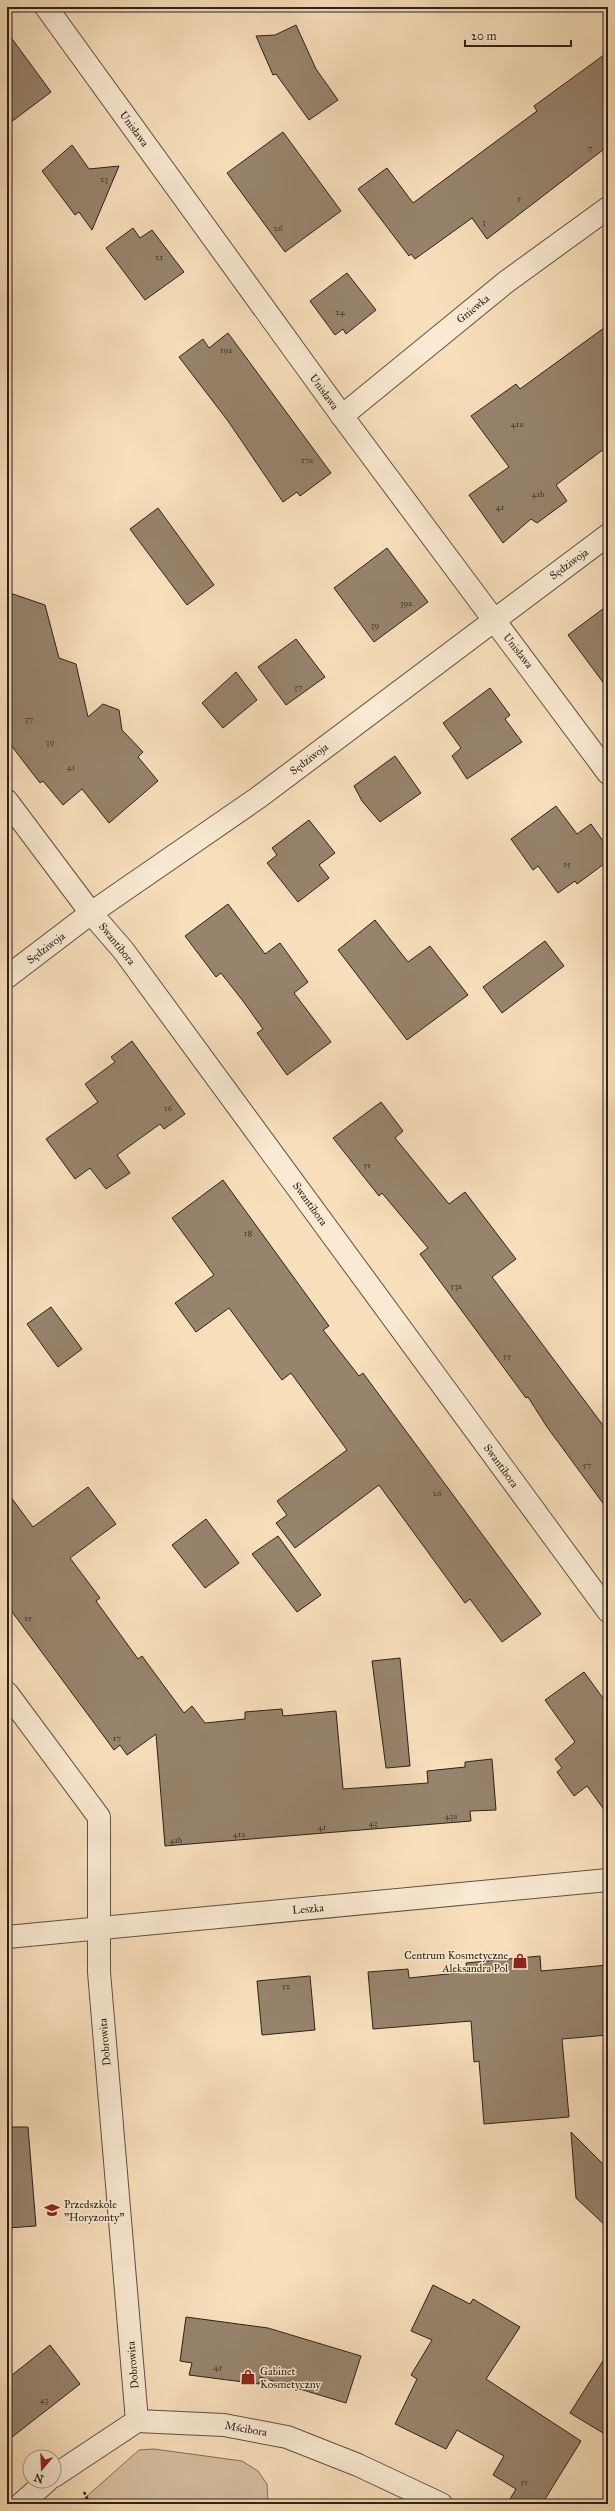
<svg xmlns="http://www.w3.org/2000/svg" width="615" height="2511" font-family="'IM FELL Great Primer',serif">
  <style>
    .green { fill: #d6bfa0; stroke: #82705c }
    .building { fill: #97846d; stroke: #2e2118 }
    .lines { fill: none; stroke-linecap: round; stroke-linejoin: round }
    .minor-casing { stroke: #605041; stroke-width: 24 }
    .path { stroke: #2e2118; stroke-width: 2.5; stroke-dasharray: 3 2; stroke-linecap: butt }
    .minor { stroke: #faead3; stroke-width: 22 }
    .labels { text-anchor: middle; dominant-baseline: central; stroke-width: 3; stroke-linejoin: round; paint-order: stroke }
    .number-label { font-size: 9px; fill: #483a2d }
    .street-label { font-size: 11px; fill: #2e2118; stroke: #faead3 }
    .poi-label { font-size: 11px; fill: #2e2118; stroke: #faead3; text-anchor: start }
  </style>
  <rect width="100%" height="100%" fill="#f8dfbc"/>
  <filter id="stains"><feTurbulence type="fractalNoise" baseFrequency=".005" numOctaves="4"/><feColorMatrix values="0 0 0 0 .2 0 0 0 0 .09 0 0 0 0 .02 0 0 0 .5 -.17"/></filter>
  <radialGradient id="worn" r=".72"><stop offset=".6" stop-color="#630" stop-opacity="0"/><stop offset="1" stop-color="#630" stop-opacity=".3"/></radialGradient>
  <polygon class="green" points="154,2449 242,2461 258,2471 267,2484 268,2504 78,2504 139,2450"/>
  <g class="building">
    <polygon points="296,25 316,69 338,100 309,120 276,74 273,75 256,36 275,35"/>
    <polygon points="7,32 51,92 7,125"/>
    <polygon points="608,52 608,146 487,239 472,218 415,259 411,254 409,256 358,189 387,168 413,203 537,111 534,106"/>
    <polygon points="283,132 341,211 285,252 227,173"/>
    <polygon points="72,145 89,169 119,166 92,230 79,212 75,215 42,171"/>
    <polygon points="133,228 140,238 152,230 184,272 145,300 106,248"/>
    <polygon points="347,273 376,310 346,334 343,329 335,335 310,301"/>
    <polygon points="608,325 608,446 556,485 567,501 537,523 531,519 503,543 469,495 509,467 471,416 516,384 520,389"/>
    <polygon points="228,333 331,473 300,496 297,492 283,502 228,421 179,357 203,339 209,348"/>
    <polygon points="158,508 214,585 187,605 130,529"/>
    <polygon points="387,548 428,602 374,642 334,588"/>
    <polygon points="7,592 45,605 59,658 76,664 88,717 103,704 119,710 122,730 143,752 138,757 158,781 109,823 82,789 63,805 43,781 40,783 7,740"/>
    <polygon points="608,605 608,689 568,635"/>
    <polygon points="296,639 325,677 286,705 258,667"/>
    <polygon points="236,672 257,700 223,728 202,703"/>
    <polygon points="490,688 510,715 505,719 522,742 467,779 452,756 461,748 443,723"/>
    <polygon points="395,756 421,793 380,822 362,801 354,786"/>
    <polygon points="556,806 577,834 591,824 608,848 608,861 577,884 575,881 558,893 538,866 533,870 511,839"/>
    <polygon points="309,820 335,853 319,865 329,878 298,902 267,863 277,855 272,848"/>
    <polygon points="228,904 265,954 280,943 308,982 294,993 331,1042 287,1075 257,1033 263,1029 243,1001 221,973 216,977 185,936"/>
    <polygon points="375,920 408,962 430,946 468,995 407,1040 338,950"/>
    <polygon points="545,941 564,966 502,1013 483,987"/>
    <polygon points="132,1041 185,1114 164,1129 160,1124 117,1155 130,1173 106,1189 90,1168 75,1179 46,1139 98,1102 85,1084 115,1062 111,1057"/>
    <polygon points="381,1102 403,1131 395,1138 449,1204 465,1192 516,1259 492,1277 608,1432 608,1510 547,1427 528,1397 526,1398 420,1254 428,1248 382,1193 379,1196 333,1138"/>
    <polygon points="223,1180 329,1326 323,1330 359,1376 363,1373 541,1614 502,1642 470,1599 465,1603 379,1485 295,1548 276,1523 287,1515 277,1501 347,1450 291,1373 282,1380 229,1308 196,1332 175,1303 214,1275 172,1218"/>
    <polygon points="51,1307 82,1349 58,1367 27,1324"/>
    <polygon points="88,1487 116,1524 70,1558 100,1598 96,1601 138,1659 142,1656 184,1713 192,1706 205,1723 245,1719 245,1712 282,1709 283,1716 336,1711 343,1789 428,1783 427,1771 465,1767 465,1762 492,1759 496,1810 470,1811 471,1821 165,1846 156,1734 127,1755 120,1745 114,1750 7,1605 7,1492 33,1527"/>
    <polygon points="206,1519 239,1563 205,1588 172,1545"/>
    <polygon points="278,1536 321,1595 297,1612 252,1554"/>
    <polygon points="400,1658 410,1766 386,1768 372,1661"/>
    <polygon points="584,1672 608,1705 608,1815 587,1786 574,1796 557,1772 562,1768 555,1759 575,1742 545,1700"/>
    <polygon points="540,1956 541,1971 608,1965 608,2035 562,2039 569,2117 484,2124 479,2061 474,2062 471,2021 373,2029 368,1972 408,1969 409,1978 467,1972 466,1963"/>
    <polygon points="310,1976 315,2030 262,2035 257,1981"/>
    <polygon points="7,2127 28,2127 36,2226 7,2228"/>
    <polygon points="571,2132 608,2169 608,2228 576,2198"/>
    <polygon points="433,2285 470,2304 473,2299 520,2327 486,2379 581,2441 542,2504 507,2504 516,2489 493,2475 504,2456 457,2430 446,2449 395,2424 417,2379 411,2375 432,2340 411,2331"/>
    <polygon points="186,2317 268,2328 361,2356 346,2403 260,2377 259,2384 189,2375 192,2363 180,2361"/>
    <polygon points="50,2345 80,2384 7,2441 7,2379"/>
    <polygon points="608,2353 608,2436 570,2413"/>
  </g>
  <g class="lines">
    <g class="minor-casing">
      <g id="minor">
        <polyline points="46,7 342,416 608,773"/>
        <polyline points="342,416 506,282 608,208"/>
        <polyline points="7,801 91,913 123,950 608,1611"/>
        <polyline points="7,977 91,913 259,797 608,535"/>
        <polyline points="7,1693 99,1817 99,1972 137,2421"/>
        <polyline points="7,1937 608,1880"/>
        <polyline points="54,2476 137,2421 224,2425 287,2437 358,2465 441,2504"/>
        <polyline points="21,2504 47,2481"/>
      </g>
    </g>
    <polyline class="path" points="84,2492 90,2504"/>
    <use href="#minor" class="minor"/>
  </g>
  <defs>
    <g id="shop-bare" transform="scale(1.2)"><path d="M-5-2.5h2.3a2.7 3.5 0 0 1 5.4 0H5L5.5 6h-11ZM-1.5-2.5h3a1.5 2.3 0 0 0-3 0Z" fill="#8f2418" stroke="#faead3" stroke-width="2.5" paint-order="stroke"/></g>
    <g id="school-bare" transform="scale(1.2)"><path d="M0-5L7-2L0 1L-7-2ZM-4 1L0 2.5L4 1V4Q0 6-4 4Z" fill="#8f2418" stroke="#faead3" stroke-width="2.5" paint-order="stroke"/></g>
  </defs>
  <g fill-rule="evenodd">
    <use href="#shop-bare" x="520" y="1961"/>
    <use href="#school-bare" x="52" y="2210"/>
    <use href="#shop-bare" x="248" y="2377"/>
  </g>
  <g class="labels">
    <g class="number-label">
      <text x="590" y="147">7</text>
      <text x="104" y="178">23</text>
      <text x="519" y="197">5</text>
      <text x="484" y="221">3</text>
      <text x="278" y="227">26</text>
      <text x="159" y="256">21</text>
      <text x="340" y="311">24</text>
      <text x="226" y="349">19a</text>
      <text x="517" y="423">41a</text>
      <text x="307" y="459">17a</text>
      <text x="538" y="493">41b</text>
      <text x="500" y="506">41</text>
      <text x="406" y="602">39a</text>
      <text x="375" y="624">39</text>
      <text x="298" y="686">37</text>
      <text x="29" y="718">37</text>
      <text x="50" y="741">39</text>
      <text x="71" y="766">41</text>
      <text x="567" y="863">15</text>
      <text x="168" y="1107">16</text>
      <text x="367" y="1164">51</text>
      <text x="248" y="1232">18</text>
      <text x="456" y="1285">53a</text>
      <text x="507" y="1355">55</text>
      <text x="587" y="1464">57</text>
      <text x="437" y="1492">26</text>
      <text x="28" y="1617">15</text>
      <text x="117" y="1737">17</text>
      <text x="451" y="1815">43a</text>
      <text x="373" y="1822">43</text>
      <text x="322" y="1826">41</text>
      <text x="239" y="1833">41a</text>
      <text x="176" y="1839">41b</text>
      <text x="286" y="1985">52</text>
      <text x="218" y="2366">45</text>
      <text x="44" y="2399">43</text>
      <text x="524" y="2481">51</text>
    </g>
    <g class="street-label">
      <text transform="translate(134 129) rotate(54)">Unisława</text>
      <text transform="translate(473 309) rotate(-39)">Gniewka</text>
      <text transform="translate(324 392) rotate(54)">Unisława</text>
      <text transform="translate(569 564) rotate(-36)">Sędziwoja</text>
      <text transform="translate(518 651) rotate(52)">Unisława</text>
      <text transform="translate(309 759) rotate(-37)">Sędziwoja</text>
      <text transform="translate(117 944) rotate(51)">Swantibora</text>
      <text transform="translate(46 948) rotate(-37)">Sędziwoja</text>
      <text transform="translate(310 1204) rotate(54)">Swantibora</text>
      <text transform="translate(501 1466) rotate(54)">Swantibora</text>
      <text transform="translate(308 1909) rotate(-5)">Leszka</text>
      <text transform="translate(105 2042) rotate(-95)">Dobrowita</text>
      <text transform="translate(133 2365) rotate(-95)">Dobrowita</text>
      <text transform="translate(246 2429) rotate(10)">Mścibora</text>
    </g>
    <g class="poi-label">
      <text x="508" y="1955" text-anchor="end">Centrum Kosmetyczne<tspan x="508" dy="13">Aleksandra Pol</tspan></text>
      <text x="64" y="2204">Przedszkole<tspan x="64" dy="13">"Horyzonty"</tspan></text>
      <text x="260" y="2371">Gabinet<tspan x="260" dy="13">Kosmetyczny</tspan></text>
    </g>
  </g>
  <rect width="615" height="2511" fill="none" stroke="#f8dfbc" stroke-width="24"/>
  <rect x="8" y="8" width="599" height="2495" fill="none" stroke="#2e2118" stroke-width="2"/>
  <rect x="12" y="12" width="591" height="2487" fill="none" stroke="#2e2118"/>
  <g transform="translate(42 2469) rotate(199)"><circle r="19" fill="#faead3" stroke="#a89a88"/>
  <path d="M0-3L7 15L0 10L-7 15Z" fill="#8f2418"/>
  <text y="-6" font-size="11" font-weight="bold" text-anchor="middle" fill="#2e2118">N</text>
  </g>
  <path d="M465 40v6h106v-6" fill="none" stroke="#2e2118" stroke-width="2"/>
  <text x="471" y="40" font-size="12" fill="#2e2118" stroke="#faead3" stroke-width="3" paint-order="stroke">20 m</text>
  <rect width="100%" height="100%" filter="url(#stains)"/>
  <rect width="100%" height="100%" fill="url(#worn)"/>
</svg>
